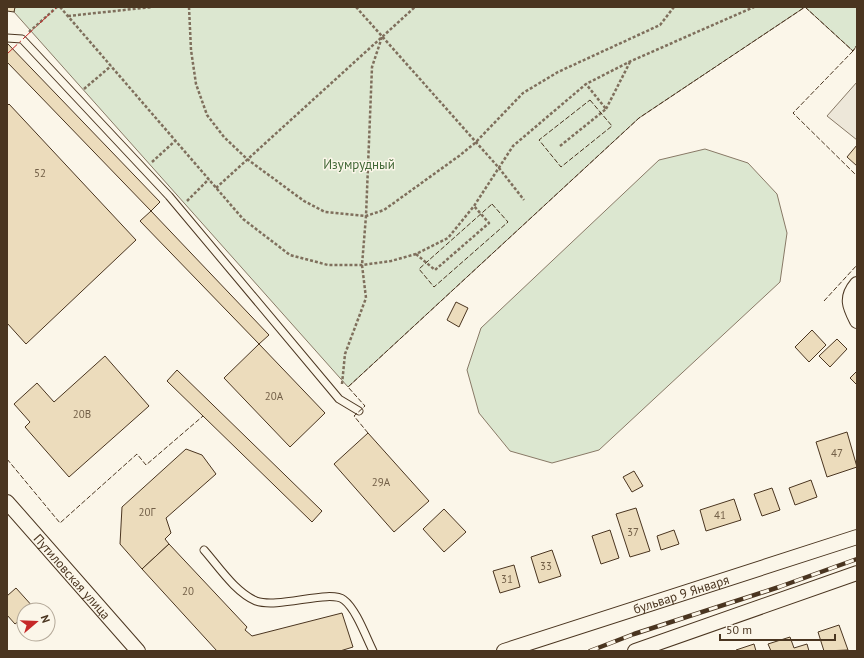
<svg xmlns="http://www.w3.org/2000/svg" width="864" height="658" font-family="'PT Sans',sans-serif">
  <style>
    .green { fill: #dce7d0; stroke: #887966 }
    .parking { fill: #ede7d9; stroke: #887966 }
    .building { fill: #ecdcbc; stroke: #4a3520 }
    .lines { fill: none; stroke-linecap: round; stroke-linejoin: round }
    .service-casing { stroke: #4a3520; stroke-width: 9 }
    .minor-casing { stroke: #4a3520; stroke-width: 16 }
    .path { stroke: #7f6f5c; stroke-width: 2.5; stroke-dasharray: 3 2; stroke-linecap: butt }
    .service { stroke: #fbf6e9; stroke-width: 7 }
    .minor { stroke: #fbf6e9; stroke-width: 14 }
    .rail-casing { stroke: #4a3520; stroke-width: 4.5 }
    .rail { stroke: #fbf6e9; stroke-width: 3; stroke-dasharray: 9; stroke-linecap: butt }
    .fence { stroke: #4a3520; stroke-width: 1; stroke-dasharray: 5 2; stroke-linecap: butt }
    .power { stroke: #c62828; stroke-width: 1; stroke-dasharray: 14 3 2 3; stroke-linecap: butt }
    .labels { text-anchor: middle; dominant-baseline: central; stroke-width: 3; stroke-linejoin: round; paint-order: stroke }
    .number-label { font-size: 11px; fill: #725f47 }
    .park-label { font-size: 13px; fill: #436837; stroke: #fbf6e9 }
    .street-label { font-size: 13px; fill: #4a3520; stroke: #fbf6e9 }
  </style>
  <rect width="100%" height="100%" fill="#fbf6e9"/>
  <g class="green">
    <polygon points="15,7 805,7 639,118 348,387 14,12"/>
    <polygon points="805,7 857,7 857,45 853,51"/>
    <polygon points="705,149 748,163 777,194 787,233 780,282 599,450 552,463 510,451 479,413 467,370 481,328 659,160"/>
  </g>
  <polygon class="parking" points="857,82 857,140 827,116"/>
  <g class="building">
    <polygon points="7,7 15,7 14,12 7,11"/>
    <polygon points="7,43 160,202 151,211 7,62"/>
    <polygon points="9,104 136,240 26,344 7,323 7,106"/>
    <polygon points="857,145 857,166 847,157"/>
    <polygon points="151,211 269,335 259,344 140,221"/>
    <polygon points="456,302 468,308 459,327 447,320"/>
    <polygon points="812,330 826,345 809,362 795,347"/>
    <polygon points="837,339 847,349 830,367 819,356"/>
    <polygon points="259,344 325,413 290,447 224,378"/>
    <polygon points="105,356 149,406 69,477 25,427 30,422 14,404 37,383 54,402"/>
    <polygon points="177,370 322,511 312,522 167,381"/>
    <polygon points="857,371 857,385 850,378"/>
    <polygon points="847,432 857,467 827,477 816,442"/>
    <polygon points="368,433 429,501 394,532 334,464"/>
    <polygon points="186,449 202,455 216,474 166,518 171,533 165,539 169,544 142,569 120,544 122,507"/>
    <polygon points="634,471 643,486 632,492 623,477"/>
    <polygon points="811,480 817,497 795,505 789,488"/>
    <polygon points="772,488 780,510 762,516 754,494"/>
    <polygon points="734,499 741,520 706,531 700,510"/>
    <polygon points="636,508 650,551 630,557 616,514"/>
    <polygon points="444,509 466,532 444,552 423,529"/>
    <polygon points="610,530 619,558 601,564 592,536"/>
    <polygon points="674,530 679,544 661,550 657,536"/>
    <polygon points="169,544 247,627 245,630 252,636 342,613 353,647 340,651 217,651 142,569"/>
    <polygon points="552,550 561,576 539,583 531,557"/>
    <polygon points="514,565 520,587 500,593 493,571"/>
    <polygon points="16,588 34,608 32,610 24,610 24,617 15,624 7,615 7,596"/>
    <polygon points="839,625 848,650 824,651 818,632"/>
    <polygon points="790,637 794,648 807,644 809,651 771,651 768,644"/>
    <polygon points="754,644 756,651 737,651 736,650"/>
  </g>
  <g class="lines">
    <g class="service-casing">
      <g id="service">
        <polyline points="7,38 22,39 169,196 339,399 359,411"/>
        <path d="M204 550C219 567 235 592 256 601 279 609 330 589 344 600 356 609 366 637 373 651"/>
      </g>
    </g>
    <g class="minor-casing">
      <g id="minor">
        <path d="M857 284C845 298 850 307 857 321"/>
        <path id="s1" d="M7 502 138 651"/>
        <path id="s2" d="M504 651 857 537"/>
        <polyline points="635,651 857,573"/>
      </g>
    </g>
    <g class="path">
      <polyline points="60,7 243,219 290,255 328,265 362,265 391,261 416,254 448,238 474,206 513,146 586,84 631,61 754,7"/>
      <polyline points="189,7 191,50 196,84 207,115 224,137 247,159 304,201 325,212 366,216 384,210 459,156 475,143 523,93 558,72 660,25 674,7"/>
      <polyline points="356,7 499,168 524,200"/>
      <polyline points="68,16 152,7"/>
      <polyline points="29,32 57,7"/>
      <polyline points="84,89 111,66"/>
      <polyline points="606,109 630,62"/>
      <polyline points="560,146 606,109 586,84"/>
      <polyline points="152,162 175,141"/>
      <polyline points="216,188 415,7"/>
      <polyline points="187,201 209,179"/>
      <polyline points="416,254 435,270 489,223 474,206"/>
      <polyline points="342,384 345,354 366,298 362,265 366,216 372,67 382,37"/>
    </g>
    <use href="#service" class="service"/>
    <use href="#minor" class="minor"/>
    <g class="rail-casing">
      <polyline id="rail" points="590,651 634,634 779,587 857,559"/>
    </g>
    <use href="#rail" class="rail"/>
    <g class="fence">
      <polyline points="805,7 853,51 857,45"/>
      <polyline points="853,51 793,113 857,176"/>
      <polygon points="590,100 612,126 561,167 539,140"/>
      <polygon points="492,204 508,222 434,287 419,269"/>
      <polyline points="824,301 857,265"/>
      <polyline points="368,433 354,416 365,406 348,387 639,118 805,7"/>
      <polyline points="7,459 60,523 137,454 146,465 203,416"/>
    </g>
    <polyline class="power" points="7,54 57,7"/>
  </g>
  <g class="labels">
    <g class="number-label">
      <text x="40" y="173">52</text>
      <text x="274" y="396">20А</text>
      <text x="82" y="414">20В</text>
      <text x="837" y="453">47</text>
      <text x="381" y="482">29А</text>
      <text x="147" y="512">20Г</text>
      <text x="720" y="515">41</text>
      <text x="633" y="532">37</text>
      <text x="546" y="566">33</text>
      <text x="507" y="579">31</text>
      <text x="188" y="591">20</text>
    </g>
    <g class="park-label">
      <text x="359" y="164">Изумрудный</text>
    </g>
    <g class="street-label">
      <text stroke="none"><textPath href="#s1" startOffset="99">Путиловская улица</textPath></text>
      <text stroke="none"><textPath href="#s2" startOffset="186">бульвар 9 Января</textPath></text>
    </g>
  </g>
  <rect width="864" height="658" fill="none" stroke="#4a3520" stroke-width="16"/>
  <g transform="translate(36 622) rotate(71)"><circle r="19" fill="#fbf6e9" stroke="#b4a999"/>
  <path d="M0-3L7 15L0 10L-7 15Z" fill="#c62828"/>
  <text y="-6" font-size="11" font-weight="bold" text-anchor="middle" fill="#4a3520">N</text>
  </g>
  <path d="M720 634v6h115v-6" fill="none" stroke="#4a3520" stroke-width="2"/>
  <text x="726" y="634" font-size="12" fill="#4a3520" stroke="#fbf6e9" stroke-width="3" paint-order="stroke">50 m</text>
</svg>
